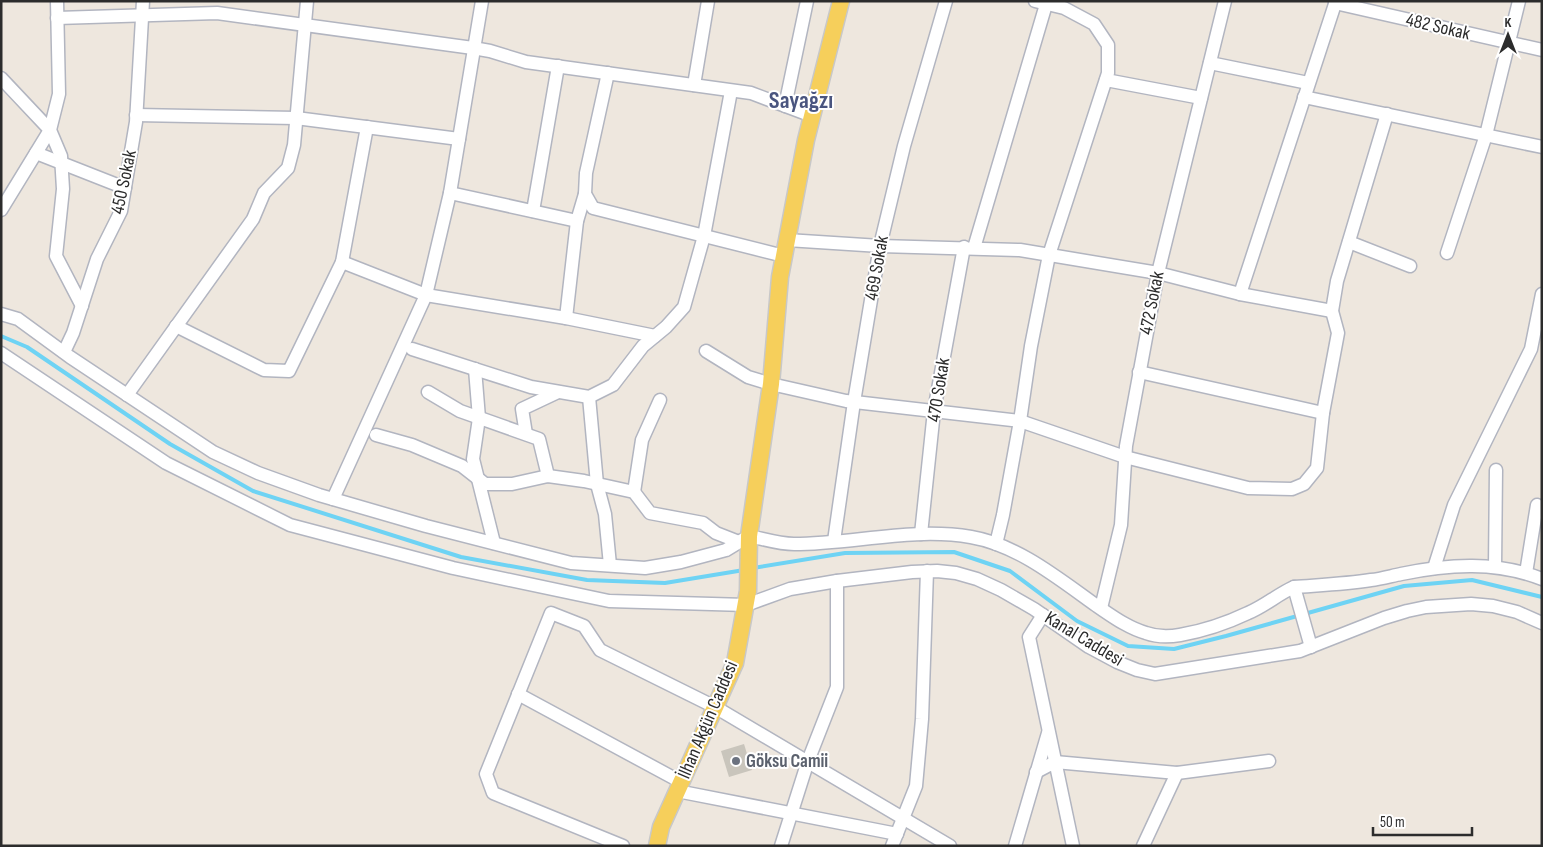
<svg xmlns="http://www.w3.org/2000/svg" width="1543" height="847" font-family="'Sofia Sans Condensed',sans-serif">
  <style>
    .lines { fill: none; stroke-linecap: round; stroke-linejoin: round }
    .stream { stroke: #6ed3f4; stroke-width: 4 }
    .building { fill: #c9c5bc }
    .minor-casing { stroke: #b2b5c0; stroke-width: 15 }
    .major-casing { stroke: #c8c8c8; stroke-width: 19 }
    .minor { stroke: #fff; stroke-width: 12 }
    .major { stroke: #f6cf5b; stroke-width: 16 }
    .worship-dot { fill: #6b7280; stroke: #fff; stroke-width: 2 }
    .labels { text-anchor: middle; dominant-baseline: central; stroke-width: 4; stroke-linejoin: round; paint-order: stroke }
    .street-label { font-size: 19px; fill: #2c2c2c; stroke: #fff }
    .worship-label { font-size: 19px; font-weight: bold; fill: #5b616d; stroke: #fff; text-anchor: start }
    .district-label { font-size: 24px; font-weight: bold; fill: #4a557f; stroke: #fff }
  </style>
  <rect width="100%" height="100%" fill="#eee7de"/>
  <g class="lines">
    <g class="stream">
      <polyline points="1,336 27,347 170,444 253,491 461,557 587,580 665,583 744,570"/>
      <polyline points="753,568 845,553 954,552 1010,571 1077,621 1128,646 1174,649 1226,636 1404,586 1472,580 1542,597"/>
    </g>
  </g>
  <polygon class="building" points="744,744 752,770 729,777 721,751"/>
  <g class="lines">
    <g class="minor-casing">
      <g id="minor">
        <polyline points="57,1 59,94 50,130 61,156 63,189 56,256 82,306"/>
        <polyline points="1335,3 1542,50"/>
        <polyline points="57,18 217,13 473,48 490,51 526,62 751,93 812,116"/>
        <polyline points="1210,63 1308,83"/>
        <polyline points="608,73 586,173 585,194 593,208 784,256"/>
        <polyline points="1,78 50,130 1,210"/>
        <polyline points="1106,80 1201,98"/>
        <polyline points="694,85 708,1"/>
        <polyline points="1304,97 1542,147"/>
        <polyline points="785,106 807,1"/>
        <polyline points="136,115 296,118 459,139"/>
        <polyline points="36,153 125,188"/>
        <polyline points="450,193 577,221"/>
        <polyline points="533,211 558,66"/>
        <polyline points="787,240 880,246 1020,250 1158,273 1240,294 1332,311"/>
        <polyline points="1349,242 1410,266"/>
        <polyline points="974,248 1047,1"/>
        <polyline points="1447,253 1486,135 1519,1"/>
        <polyline points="342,262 426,295 566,318 655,336"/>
        <polyline points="1240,294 1336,1"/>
        <path d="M1 314 18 319 70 357 213 452 258 473 319 495 426 526 571 563 645 568 681 562 726 550 749 536C764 539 779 544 794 544 853 544 912 527 971 537 1018 545 1059 579 1097 606 1112 616 1128 628 1146 633 1157 637 1169 637 1180 635 1203 631 1227 623 1248 613 1265 606 1278 594 1294 587 1320 585 1346 584 1371 580 1381 579 1391 576 1401 574 1449 564 1496 561 1542 579"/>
        <polyline points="566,318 577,221 585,194"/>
        <polyline points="176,326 264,370 289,371 342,262 367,127"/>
        <polyline points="412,349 531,387 589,397 613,385 643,346 666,327 684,307 704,236 731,91"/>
        <polyline points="706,351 748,377 771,384 846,401 1020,421 1125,457 1248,488 1292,489 1304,484 1317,468 1323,413 1338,333 1332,311 1337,281 1387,114"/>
        <polyline points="64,352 73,333 97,259 121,211 136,122 143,1"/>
        <polyline points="1,353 166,463 290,525 453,568 609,601 746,605 790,589 837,581 912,572 937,571 956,573 977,579 1001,590 1034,609 1089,647 1117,662 1137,670 1155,674 1300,651 1384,618 1407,611 1426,607 1471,604 1493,606 1517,612 1542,623"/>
        <polyline points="475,369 479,418 473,459 494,543"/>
        <polyline points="1139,372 1323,413"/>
        <polyline points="428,392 460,411 539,439 548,476"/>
        <polyline points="127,395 253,219 264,193 288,168 294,145 307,1"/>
        <polyline points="589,397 597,484 605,514 610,565"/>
        <polyline points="526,434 522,409 558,392"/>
        <polyline points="376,435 412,445 462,466 485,484 512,484 548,476 584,481 634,492 650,513 703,523 716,533 739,542"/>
        <polyline points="634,492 642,440 660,400"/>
        <polyline points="333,499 426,295 450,193 482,1"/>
        <polyline points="921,534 934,411 964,247"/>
        <polyline points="834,541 854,402 880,246 904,146 946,1"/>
        <polyline points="996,544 1003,515 1020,421 1031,346 1049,255 1108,73 1108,45 1094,24 1064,8 1035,1"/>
        <polyline points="1495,567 1496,470"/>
        <polyline points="1434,568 1454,505 1531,349 1542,294"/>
        <polyline points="1526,573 1537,505"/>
        <polyline points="1294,587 1311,647"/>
        <polyline points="1101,608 1121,525 1126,446 1158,273 1225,1"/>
        <polyline points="1043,615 1029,637 1073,846"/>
        <polyline points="518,694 681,782"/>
        <polyline points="1036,772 1055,762 1177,773 1269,761"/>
        <polyline points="677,791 897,834"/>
        <polyline points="623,846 493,793 486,774 551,613 584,626 600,650 715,707 950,846"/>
        <polyline points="781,846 808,761 837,687 837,581"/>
        <polyline points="892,846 916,786 922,719 927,571"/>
        <polyline points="1015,846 1048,733"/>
        <polyline points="1143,846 1177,773"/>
      </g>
    </g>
    <g class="major-casing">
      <polyline id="major" points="657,846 661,827 735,663 748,591 749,536 771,384 780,277 806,140 841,1"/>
    </g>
    <use href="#minor" class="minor"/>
    <use href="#major" class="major"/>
  </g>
  <circle class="worship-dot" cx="736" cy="761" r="5"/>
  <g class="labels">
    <g class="street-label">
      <text transform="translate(1438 27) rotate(13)">482 Sokak</text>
      <text transform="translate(124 182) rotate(-78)">450 Sokak</text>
      <text transform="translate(877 268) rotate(-80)">469 Sokak</text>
      <text transform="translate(1152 303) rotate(-79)">472 Sokak</text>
      <text transform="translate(939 390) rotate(-81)">470 Sokak</text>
      <text transform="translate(1084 639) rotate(31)">Kanal Caddesi</text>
      <text transform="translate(708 720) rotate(-67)">İlhan Akgün Caddesi</text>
    </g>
    <g class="worship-label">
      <text x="746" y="761">Göksu Camii</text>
    </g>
    <g class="district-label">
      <text x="801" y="100">Sayağzı</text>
    </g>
  </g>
  <rect width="1543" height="847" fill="none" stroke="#2c2c2c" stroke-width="5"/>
  <g transform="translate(1508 35)" stroke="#ffffff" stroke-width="4" paint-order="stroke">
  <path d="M0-4L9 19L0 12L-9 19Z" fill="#2c2c2c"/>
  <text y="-8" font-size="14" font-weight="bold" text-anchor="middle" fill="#2c2c2c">K</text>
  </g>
  <path d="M1373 827v8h99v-8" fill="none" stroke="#2c2c2c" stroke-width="2.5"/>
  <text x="1380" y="827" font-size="15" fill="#2c2c2c" stroke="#ffffff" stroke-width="4" paint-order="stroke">50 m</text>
</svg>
